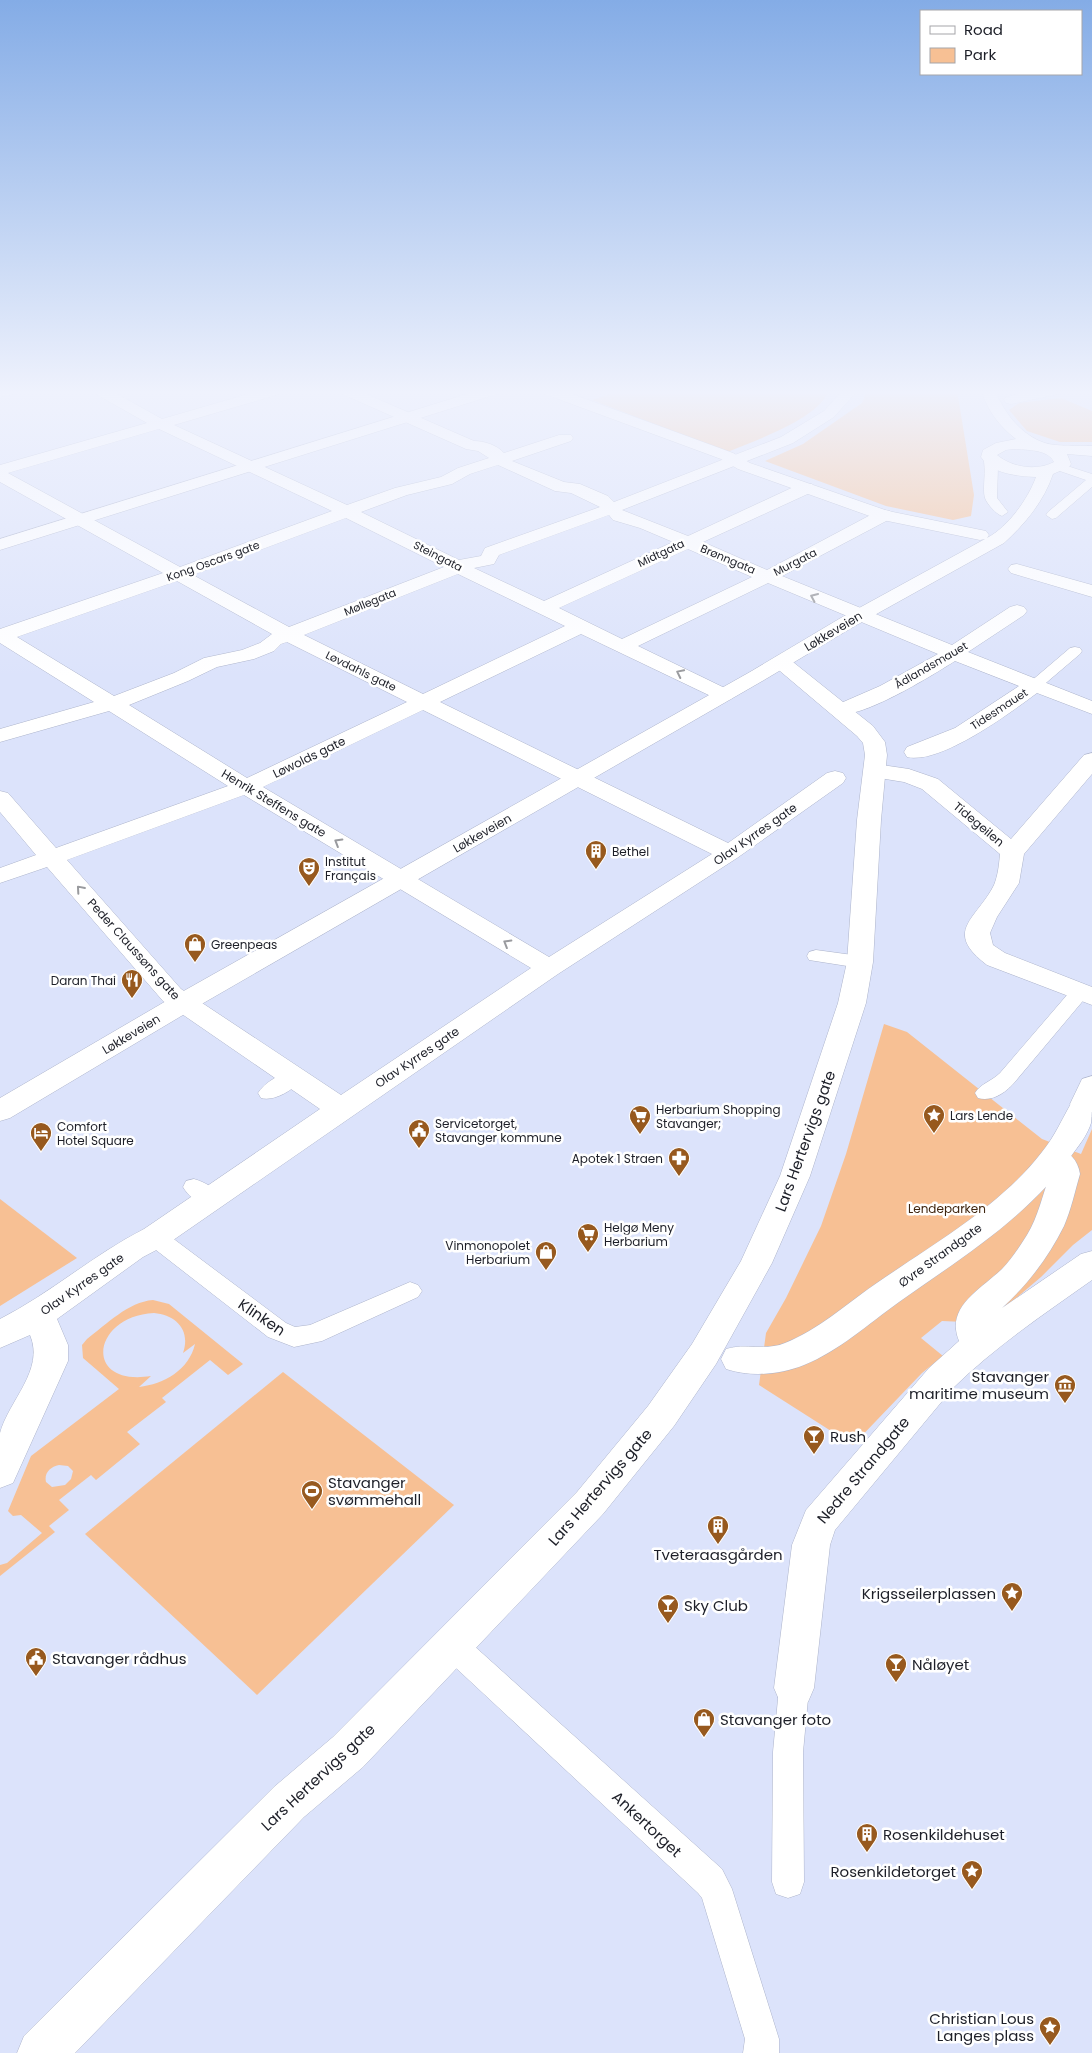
<svg xmlns="http://www.w3.org/2000/svg" width="1092" height="2053" font-family="Poppins,sans-serif">
  <style>
    .green { fill: #f7c094; fill-rule: evenodd }
    .lines { fill: none; stroke-linecap: round; stroke-linejoin: round }
    .service-casing { stroke: #adb4cb; stroke-width: 1 }
    .pedestrian-casing { stroke: #adb4cb; stroke-width: 1 }
    .minor-casing { stroke: #adb4cb; stroke-width: 1 }
    .tertiary-casing { stroke: #adb4cb; stroke-width: 1 }
    .secondary-casing { stroke: #adb4cb; stroke-width: 1 }
    .service { fill: #fff; fill-rule: evenodd }
    .pedestrian { fill: #fff; fill-rule: evenodd }
    .minor { fill: #fff; fill-rule: evenodd }
    .tertiary { fill: #fff; fill-rule: evenodd }
    .secondary { fill: #fff; fill-rule: evenodd }
    .oneway { stroke: #999a9e }
    .labels { text-anchor: middle; dominant-baseline: central; stroke-width: 5; stroke-linejoin: round; paint-order: stroke }
    .far-street-label { font-size: 11px; fill: #1d1f28; stroke: #fff }
    .street-label { font-size: 12px; fill: #1d1f28; stroke: #fff }
    .poi-label { font-size: 12px; fill: #1d1f28; stroke: #fff; text-anchor: start }
    .park-label { font-size: 12px; fill: #3f250f; stroke: #fff }
    .near-street-label { font-size: 15px; fill: #1d1f28; stroke: #fff }
    .near-poi-label { font-size: 15px; fill: #1d1f28; stroke: #fff; text-anchor: start }
  </style>
  <rect width="100%" height="100%" fill="#dce3fb"/>
  <g class="green">
    <path d="M623 390H828C823 417 752 442 727 452L592 400Z"/>
    <polygon points="867,390 957,390 974,495 971,516 953,520 886,506 765,461 803,444 862,403"/>
    <polygon points="1061,398 1092,411 1092,442 1060,442 1027,431 1009,410 1019,403"/>
    <polygon points="884,1024 907,1032 1042,1139 1081,1154 1092,1129 1092,1230 1073,1245 1041,1277 987,1323 942,1321 921,1338 943,1356 922,1373 853,1445 759,1385 766,1333 786,1298 821,1226 846,1154"/>
    <polygon points="0,1199 77,1258 0,1306"/>
    <path d="M153 1300 169 1304 243 1364 228 1375 210 1360 162 1398 166 1402 127 1432 140 1444 96 1480 91 1475 59 1500 69 1510 49 1526 55 1532 0 1576V1565L7 1563 42 1533 21 1515 13 1516 8 1511 31 1456 119 1389 83 1358 82 1345 87 1339C107 1324 128 1302 153 1300ZM154 1313C176 1315 191 1330 183 1353L195 1344C189 1370 164 1384 139 1387L151 1376C82 1387 92 1316 154 1313ZM59 1465 68 1466 73 1471 71 1479 65 1485 52 1487 46 1482C44 1473 50 1467 59 1465Z"/>
    <polygon points="283,1372 454,1505 257,1695 85,1534"/>
  </g>
  <g class="lines">
    <g class="service-casing">
      <g id="service">
        <path d="M989 454 995 457 998 467 997 498 1008 512 1002 516C996 514 987 504 985 498 982 488 987 471 983 457Z"/>
        <polygon points="1058,463 1092,474 1092,487 1056,518 1052,519 1046,515 1048,512 1086,480 1054,469 1052,467 1054,465"/>
        <polygon points="1075,647 1080,648 1082,651 1080,654 1040,688 1030,688 1028,685 1030,682 1070,648"/>
        <polygon points="816,950 860,956 867,958 870,962 867,966 860,968 809,960 807,956 809,952"/>
        <path d="M1080 986 1087 988 1090 992 1087 996 1014 1083C1005 1093 992 1102 978 1098L975 1093C980 1084 992 1081 1000 1073L1073 988Z"/>
        <path d="M293 1070 300 1072 303 1077C296 1089 274 1102 261 1098L258 1093C264 1083 281 1073 293 1070Z"/>
        <path d="M194 1179C205 1182 217 1189 222 1199L219 1205C205 1209 190 1199 183 1187L186 1181Z"/>
        <polygon points="155,1228 163,1231 286,1323 295,1327 310,1325 410,1282 418,1285 422,1291 418,1297 322,1341 294,1347 268,1337 147,1243 143,1237 147,1231"/>
        <polygon points="452,1631 462,1635 722,1869 732,1889 779,2039 779,2053 743,2053 745,2039 702,1898 698,1893 442,1655 437,1645 442,1635"/>
        <polygon points="794,1674 805,1678 809,1688 803,1752 804,1882 800,1894 788,1898 776,1894 772,1882 773,1752 779,1688 783,1678"/>
      </g>
    </g>
    <g class="pedestrian-casing">
      <path id="pedestrian" d="M1085 1094 1092 1096C1092 1104 1092 1115 1091 1123 1088 1133 1081 1143 1074 1152 1030 1216 961 1258 899 1302 868 1324 839 1351 804 1365 779 1375 751 1377 726 1369L721 1359 726 1349C745 1343 767 1351 785 1343 818 1330 845 1305 874 1285 930 1246 1000 1207 1042 1152 1056 1135 1063 1116 1075 1097Z"/>
    </g>
    <g class="minor-casing">
      <g id="minor">
        <polygon points="0,390 20,390 18,393 0,397"/>
        <path d="M92 390H110L162 419 262 390H285L283 393 174 425 347 505 395 488 441 477 458 468 489 458 478 451 466 449 340 393 338 390H357L474 441C484 441 497 445 504 453L559 435H571L573 438 571 441 512 461 564 482 580 484 608 496 614 502 781 437 824 411 843 390H858L834 417 793 443 622 510 688 536 800 484H812L814 488 812 492 703 542 767 570 878 511 884 510 890 511 893 515 890 519 782 576 952 645 1010 607 1017 605 1024 607 1027 611 1024 615 968 652 1092 701V714L1037 693C1010 713 940 765 907 757L904 752 907 747 955 728 1019 686 955 661C931 676 859 721 834 714L830 710 834 706 880 686 938 654 768 583 638 646 731 691 734 695 731 699 724 701 717 699 581 634 440 702 728 843 827 773 835 771 843 773 846 778 843 783 737 858 558 974 166 1245 143 1257 57 1319 68 1345V1361L13 1483 0 1488C0 1473 0 1445 0 1433 9 1400 45 1370 30 1335L0 1348V1319C51 1293 93 1255 144 1229L320 1109 163 1001 47 867 0 883V868L36 855 0 812V791L8 793 56 848 228 786 109 711 0 742V729L94 702 0 643V629L163 573 0 482V465L147 423 94 393ZM159 429 332 511 180 567 8 473ZM498 465 555 491 571 493 600 507 485 548 481 556 459 560 361 512 407 495 452 484 470 474ZM609 515 613 520 640 528 673 542 544 601 474 568 494 564 499 555ZM346 518 444 567 289 627 193 575ZM688 549 752 577 622 639 559 608ZM458 574 565 626 423 694 304 635ZM177 581 272 634 260 643 242 650 204 658 174 673 114 696 17 637ZM287 642 407 702 247 778 129 705 188 681 217 667 254 659 274 651 281 644ZM423 710 712 854 549 957 263 787ZM244 795 531 968 341 1095 181 989 67 860Z"/>
        <polygon points="1037,390 1065,390 1063,393 1011,404 1006,403 1004,400 1006,397"/>
        <polygon points="1017,564 1092,585 1092,597 1011,573 1008,569 1011,565"/>
        <path d="M1092 753V774L1024 854 1019 883 997 917 990 933 993 945 1005 953 1092 987V1005L987 965C942 931 977 919 994 885 998 875 999 865 1000 854L922 789 904 782 867 776 864 771 867 766 875 764 909 769 938 779 1011 839 1084 755Z"/>
        <polygon points="1092,1076 1092,1112 1085,1114 1075,1111 1070,1104 1082,1079"/>
        <path d="M1056 1147C1069 1151 1078 1160 1080 1174 1075 1191 1071 1210 1064 1226 1048 1258 1028 1284 1002 1308L1081 1254 1092 1251V1280C1044 1314 996 1346 953 1388L835 1530 830 1545 814 1688 808 1702 794 1708 780 1702 774 1688 792 1545 806 1510 929 1368 959 1341C945 1307 980 1290 1002 1269 1011 1260 1020 1246 1027 1235 1038 1217 1043 1194 1050 1174L1041 1158 1045 1150Z"/>
      </g>
    </g>
    <g class="tertiary-casing">
      <polygon id="tertiary" points="781,656 788,658 873,726 885,742 887,755 881,820 873,962 866,1003 810,1176 772,1263 716,1364 674,1426 603,1514 363,1767 304,1817 75,2053 17,2053 24,2036 274,1787 333,1737 577,1492 648,1406 692,1344 741,1261 780,1176 838,1003 847,962 857,820 865,755 863,743 857,736 774,666 771,662 774,658"/>
    </g>
    <g class="secondary-casing">
      <g id="secondary">
        <polygon points="480,390 502,390 500,393 0,550 0,539"/>
        <path d="M540 390H561L733 453 750 463 888 511 986 531 989 535 987 538C1008 527 1028 499 1036 477 1017 476 992 474 981 457L983 450 996 443 1016 439C999 426 988 411 981 390H995C1004 413 1021 435 1045 443 1057 447 1079 445 1092 446V456L1067 454 1071 464 1069 467 1053 474C1044 501 1025 524 1004 543L853 627 764 680 193 1009 10 1118 0 1121V1098L173 997 750 672 839 619 985 539 980 540 878 519 738 469 721 459 542 393ZM1014 449C1027 450 1048 449 1054 462 1037 471 1013 468 997 455L1006 450Z"/>
      </g>
    </g>
    <use href="#service" class="service"/>
    <use href="#pedestrian" class="pedestrian"/>
    <use href="#minor" class="minor"/>
    <use href="#tertiary" class="tertiary"/>
    <use href="#secondary" class="secondary"/>
  </g>
  <defs><path id="oneway-chevron" d="M-2-3.5L2.5 0L-2 3.5" fill="none" stroke-width="1.6" stroke-linecap="round" stroke-linejoin="round" transform="scale(1.25)"/></defs>
  <g class="oneway">
    <use href="#oneway-chevron" transform="translate(814 597) rotate(-156)"/>
    <use href="#oneway-chevron" transform="translate(680 673) rotate(-154)"/>
    <use href="#oneway-chevron" transform="translate(338 842) rotate(-149)"/>
    <use href="#oneway-chevron" transform="translate(80 889) rotate(-131)"/>
    <use href="#oneway-chevron" transform="translate(507 943) rotate(-149)"/>
  </g>
  <linearGradient id="sky" x2="0" y2="1"><stop stop-color="#84ace6"/><stop offset="0.58" stop-color="#eff2fd"/><stop offset="1" stop-color="#eff2fd" stop-opacity="0"/></linearGradient>
  <rect width="1092" height="677" fill="url(#sky)"/>
  <defs>
    <g id="building-pin" transform="scale(1.125)"><path d="M0 17L-7.5 6A9.5 9.5 0 1 1 7.5 6Z" fill="#97591e" stroke="#fff"/><path d="M-4-6H4V6H1V3H-1V6H-4ZM-2.5-4.3h1.7v1.8h-1.7ZM.8-4.3h1.7v1.8H.8ZM-2.5-1h1.7V.8h-1.7ZM.8-1h1.7V.8H.8Z" fill="#fff"/></g>
    <g id="theatre-pin" transform="scale(1.125)"><path d="M0 17L-7.5 6A9.5 9.5 0 1 1 7.5 6Z" fill="#97591e" stroke="#fff"/><path d="M-5-5.5Q0-4 5-5.5V0Q5 5 0 6Q-5 5-5 0ZM-3.3-2.5H-1v1.5H-3.3ZM1-2.5H3.3v1.5H1ZM-2.8 1Q0 5.5 2.8 1Z" fill="#fff"/></g>
    <g id="shop-pin" transform="scale(1.125)"><path d="M0 17L-7.5 6A9.5 9.5 0 1 1 7.5 6Z" fill="#97591e" stroke="#fff"/><path d="M-5-2.5h2.3a2.7 3.5 0 0 1 5.4 0H5L5.5 6h-11ZM-1.5-2.5h3a1.5 2.3 0 0 0-3 0Z" fill="#fff"/></g>
    <g id="restaurant-pin" transform="scale(1.125)"><path d="M0 17L-7.5 6A9.5 9.5 0 1 1 7.5 6Z" fill="#97591e" stroke="#fff"/><path d="M-5-6h1v4h1v-4h1v4h1v-4h1v5L-1.5 .5V6h-2V.5L-5-1ZM5-6V6H3V1.5H1.5Q1.5-4 5-6Z" fill="#fff"/></g>
    <g id="sight-pin" transform="scale(1.125)"><path d="M0 17L-7.5 6A9.5 9.5 0 1 1 7.5 6Z" fill="#97591e" stroke="#fff"/><path d="M0-6L1.8-2.2L6-1.7L2.9 1.2L3.7 5.4L0 3.3L-3.7 5.4L-2.9 1.2L-6-1.7L-1.8-2.2Z" fill="#fff"/></g>
    <g id="supermarket-pin" transform="scale(1.125)"><path d="M0 17L-7.5 6A9.5 9.5 0 1 1 7.5 6Z" fill="#97591e" stroke="#fff"/><path d="M-6-5.5h2.5l.6 2H6L4.5 2H-2.5L-4.4-4H-6ZM-1.5 3.2a1.3 1.3 0 1 0 .1 0ZM3 3.2a1.3 1.3 0 1 0 .1 0Z" fill="#fff"/></g>
    <g id="civic-pin" transform="scale(1.125)"><path d="M0 17L-7.5 6A9.5 9.5 0 1 1 7.5 6Z" fill="#97591e" stroke="#fff"/><path d="M-.6-6.5H3V-4.5H.6V-3L4-1V1h2V6H-6V1h2V-1L-.6-3ZM-1.2 2.5V6h2.4V2.5Z" fill="#fff"/></g>
    <g id="hotel-pin" transform="scale(1.125)"><path d="M0 17L-7.5 6A9.5 9.5 0 1 1 7.5 6Z" fill="#97591e" stroke="#fff"/><path d="M-6-4.5h1.5V1H6V5H4.5V3h-9V5H-6ZM-4 0a1.8 1.8 0 1 1 3.6 0ZM.5 0V-2.5h3Q6-2.5 6 0Z" fill="#fff"/></g>
    <g id="pharmacy-pin" transform="scale(1.125)"><path d="M0 17L-7.5 6A9.5 9.5 0 1 1 7.5 6Z" fill="#97591e" stroke="#fff"/><path d="M-2-6h4v4h4v4h-4v4h-4v-4h-4v-4h4Z" fill="#fff"/></g>
    <g id="museum-pin" transform="scale(1.125)"><path d="M0 17L-7.5 6A9.5 9.5 0 1 1 7.5 6Z" fill="#97591e" stroke="#fff"/><path d="M0-6L6-3V-2H-6V-3ZM-5-1h2V3h-2ZM-1-1h2V3h-2ZM3-1h2V3H3ZM-6 4H6V6H-6Z" fill="#fff"/></g>
    <g id="bar-pin" transform="scale(1.125)"><path d="M0 17L-7.5 6A9.5 9.5 0 1 1 7.5 6Z" fill="#97591e" stroke="#fff"/><path d="M-6-5H6L.8 .8V4.5H3.5V6h-7V4.5H-.8V.8Z" fill="#fff"/></g>
    <g id="stadium-pin" transform="scale(1.125)"><path d="M0 17L-7.5 6A9.5 9.5 0 1 1 7.5 6Z" fill="#97591e" stroke="#fff"/><path d="M0-5a6.5 5 0 1 0 0 10a6.5 5 0 1 0 0-10ZM-3.5-1.8h7v3.6h-7Z" fill="#fff"/></g>
  </defs>
  <g fill-rule="evenodd">
    <use href="#building-pin" x="596" y="851"/>
    <use href="#theatre-pin" x="309" y="868"/>
    <use href="#shop-pin" x="195" y="944"/>
    <use href="#restaurant-pin" x="132" y="980"/>
    <use href="#sight-pin" x="934" y="1115"/>
    <use href="#supermarket-pin" x="640" y="1116"/>
    <use href="#civic-pin" x="419" y="1130"/>
    <use href="#hotel-pin" x="41" y="1133"/>
    <use href="#pharmacy-pin" x="679" y="1158"/>
    <use href="#supermarket-pin" x="588" y="1234"/>
    <use href="#shop-pin" x="546" y="1252"/>
    <use href="#museum-pin" x="1065" y="1385"/>
    <use href="#bar-pin" x="814" y="1436"/>
    <use href="#stadium-pin" x="312" y="1491"/>
    <use href="#building-pin" x="718" y="1526"/>
    <use href="#sight-pin" x="1012" y="1593"/>
    <use href="#bar-pin" x="668" y="1605"/>
    <use href="#civic-pin" x="36" y="1658"/>
    <use href="#bar-pin" x="896" y="1664"/>
    <use href="#shop-pin" x="704" y="1719"/>
    <use href="#building-pin" x="867" y="1834"/>
    <use href="#sight-pin" x="972" y="1871"/>
    <use href="#sight-pin" x="1050" y="2027"/>
  </g>
  <g class="labels">
    <g class="far-street-label">
      <text transform="translate(661 553) rotate(-25)">Midtgata</text>
      <text transform="translate(438 556) rotate(27)">Steingata</text>
      <text transform="translate(728 559) rotate(23)">Brønngata</text>
      <text transform="translate(213 561) rotate(-20)">Kong Oscars gate</text>
      <text transform="translate(795 562) rotate(-27)">Murgata</text>
      <text transform="translate(370 602) rotate(-22)">Møllegata</text>
      <text transform="translate(931 665) rotate(-30)">Ådlandsmauet</text>
      <text transform="translate(361 671) rotate(26)">Løvdahls gate</text>
      <text transform="translate(999 709) rotate(-33)">Tidesmauet</text>
    </g>
    <g class="street-label">
      <text transform="translate(833 631) rotate(-31)">Løkkeveien</text>
      <text transform="translate(309 757) rotate(-26)">Løwolds gate</text>
      <text transform="translate(274 803) rotate(31)">Henrik Steffens gate</text>
      <text transform="translate(979 824) rotate(40)">Tidegeilen</text>
      <text transform="translate(482 833) rotate(-30)">Løkkeveien</text>
      <text transform="translate(755 834) rotate(-35)">Olav Kyrres gate</text>
      <text transform="translate(134 949) rotate(48)">Peder Claussøns gate</text>
      <text transform="translate(131 1034) rotate(-31)">Løkkeveien</text>
      <text transform="translate(417 1057) rotate(-34)">Olav Kyrres gate</text>
      <text transform="translate(940 1255) rotate(-36)">Øvre Strandgate</text>
      <text transform="translate(82 1284) rotate(-35)">Olav Kyrres gate</text>
    </g>
    <g class="poi-label">
      <text x="612" y="851">Bethel</text>
      <text x="325" y="861">Institut<tspan x="325" dy="14">Français</tspan></text>
      <text x="211" y="944">Greenpeas</text>
      <text x="116" y="980" text-anchor="end">Daran Thai</text>
      <text x="656" y="1109">Herbarium Shopping<tspan x="656" dy="14">Stavanger;</tspan></text>
      <text x="950" y="1115">Lars Lende</text>
      <text x="435" y="1123">Servicetorget,<tspan x="435" dy="14">Stavanger kommune</tspan></text>
      <text x="57" y="1126">Comfort<tspan x="57" dy="14">Hotel Square</tspan></text>
      <text x="663" y="1158" text-anchor="end">Apotek 1 Straen</text>
      <text x="604" y="1227">Helgø Meny<tspan x="604" dy="14">Herbarium</tspan></text>
      <text x="530" y="1245" text-anchor="end">Vinmonopolet<tspan x="530" dy="14">Herbarium</tspan></text>
    </g>
    <g class="park-label">
      <text x="947" y="1208">Lendeparken</text>
    </g>
    <g class="near-street-label">
      <text transform="translate(805 1141) rotate(-70)">Lars Hertervigs gate</text>
      <text transform="translate(262 1317) rotate(34)">Klinken</text>
      <text transform="translate(863 1470) rotate(-50)">Nedre Strandgate</text>
      <text transform="translate(600 1487) rotate(-49)">Lars Hertervigs gate</text>
      <text transform="translate(318 1777) rotate(-43)">Lars Hertervigs gate</text>
      <text transform="translate(647 1824) rotate(43)">Ankertorget</text>
    </g>
    <g class="near-poi-label">
      <text x="1049" y="1376" text-anchor="end">Stavanger<tspan x="1049" dy="17">maritime museum</tspan></text>
      <text x="830" y="1436">Rush</text>
      <text x="328" y="1482">Stavanger<tspan x="328" dy="17">svømmehall</tspan></text>
      <text x="718" y="1554" text-anchor="middle">Tveteraasgården</text>
      <text x="996" y="1593" text-anchor="end">Krigsseilerplassen</text>
      <text x="684" y="1605">Sky Club</text>
      <text x="52" y="1658">Stavanger rådhus</text>
      <text x="912" y="1664">Nåløyet</text>
      <text x="720" y="1719">Stavanger foto</text>
      <text x="883" y="1834">Rosenkildehuset</text>
      <text x="956" y="1871" text-anchor="end">Rosenkildetorget</text>
      <text x="1034" y="2018" text-anchor="end">Christian Lous<tspan x="1034" dy="17">Langes plass</tspan></text>
    </g>
  </g>
  <rect x="920" y="10" width="162" height="65" fill="#ffffff" stroke="#a5a5a9"/>
  <rect x="930" y="26" width="25" height="8" fill="#ffffff" stroke="#a5a5a9"/>
  <text x="964" y="35" font-size="15" fill="#1d1f28">Road</text>
  <rect x="930" y="48" width="25" height="15" fill="#f7c094" stroke="#a5a5a9"/>
  <text x="964" y="60" font-size="15" fill="#1d1f28">Park</text>
</svg>
